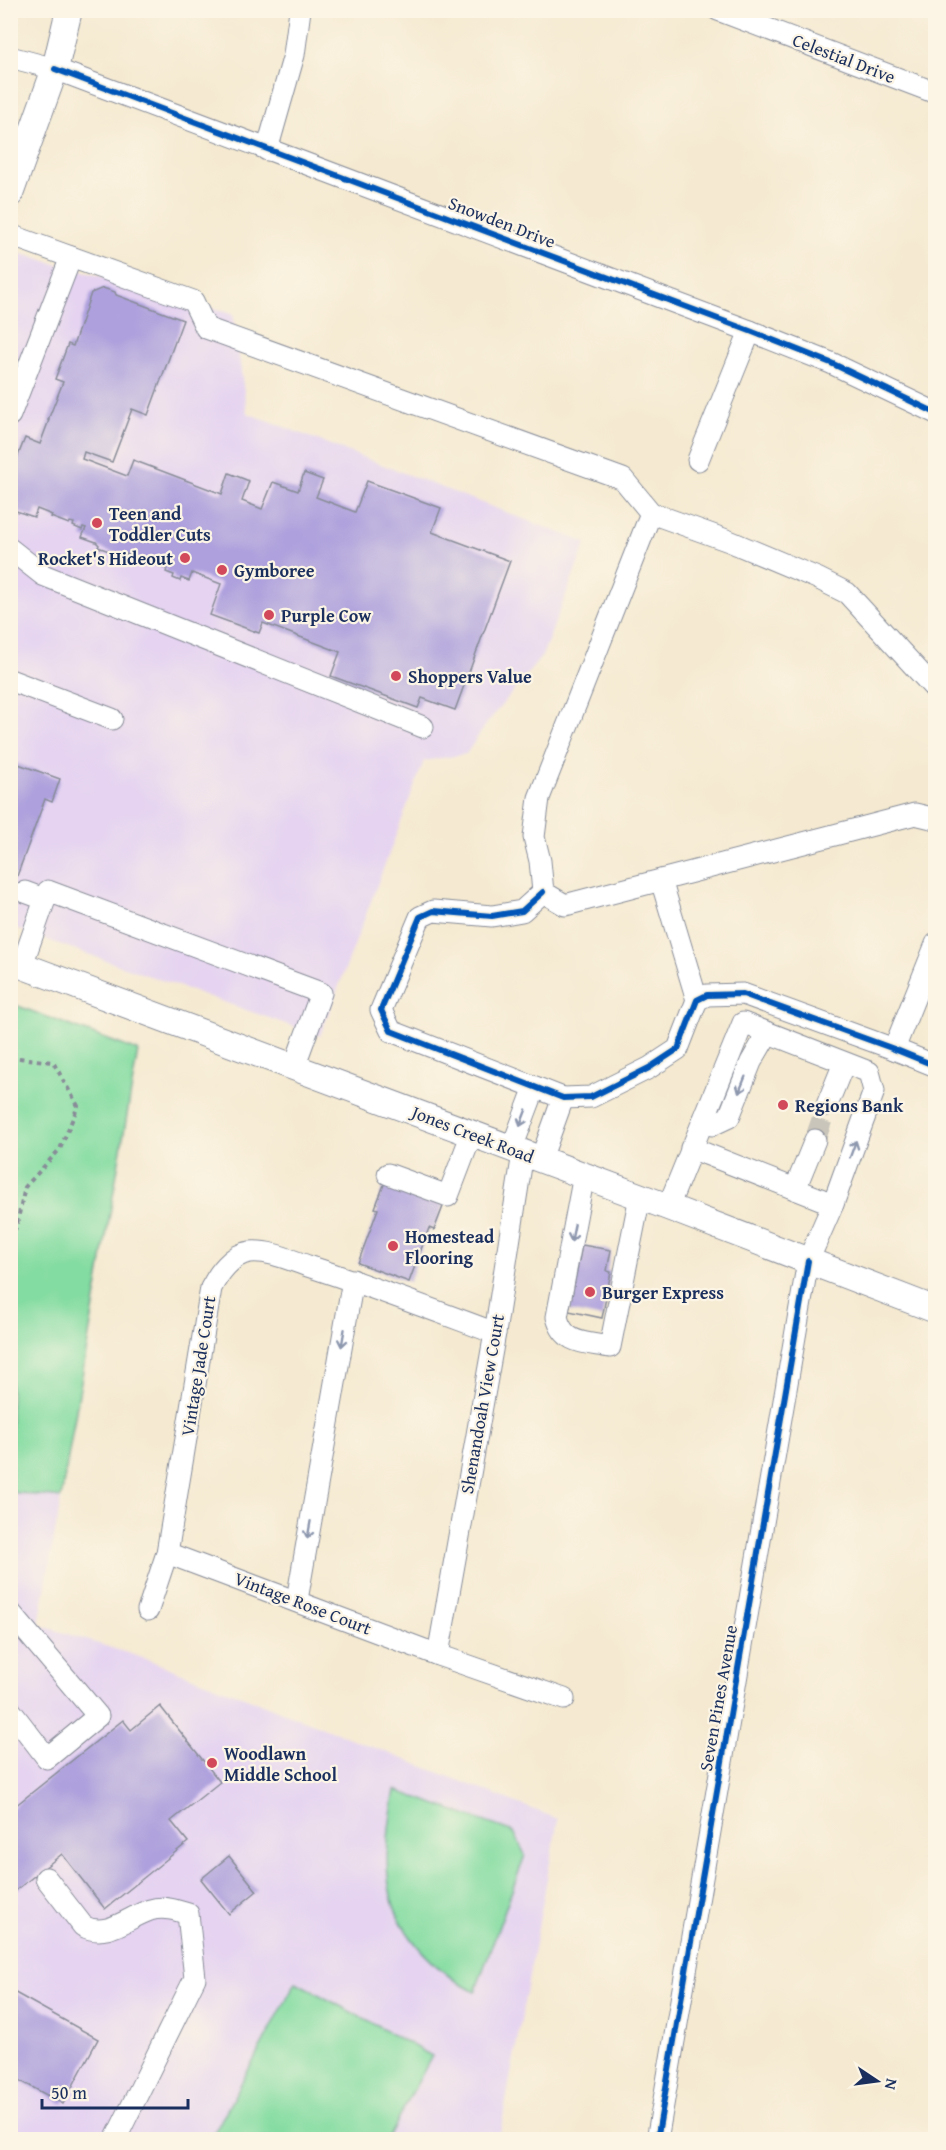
<svg xmlns="http://www.w3.org/2000/svg" width="946" height="2150" font-family="'Gentium Book Plus',serif">
  <style>
    .built { fill: #e5d3f1 }
    .green { fill: #83dca1; stroke: #4f8680; stroke-width: 1.5 }
    .building { fill: #ada0dd }
    .lines { fill: none; stroke-linecap: round; stroke-linejoin: round }
    .minor-tunnel { stroke: #c9c5ba; stroke-width: 21; stroke-dasharray: 21 10; stroke-linecap: butt }
    .minor-casing { stroke: #888c98; stroke-width: 23 }
    .major-casing { stroke: #888c98; stroke-width: 28 }
    .path { stroke: #888c98; stroke-width: 4; stroke-dasharray: 4.5 4.5; stroke-linecap: butt }
    .minor { stroke: #fff; stroke-width: 21 }
    .major { stroke: #fff; stroke-width: 26 }
    .cycleway-casing { stroke: #fcf5e5; stroke-width: 10 }
    .cycleway { stroke: #0057b8; stroke-width: 6 }
    .oneway { stroke: #8d97ae }
    .poi-dot { fill: #d1495b; stroke: #fcf5e5; stroke-width: 2 }
    .labels { text-anchor: middle; dominant-baseline: central; stroke-width: 4.5; stroke-linejoin: round; paint-order: stroke }
    .street-label { font-size: 18px; fill: #1b2f5e; stroke: #fcf5e5 }
    .poi-label { font-size: 18px; font-weight: bold; fill: #1b2f5e; stroke: #fcf5e5; text-anchor: start }
  </style>
  <rect width="100%" height="100%" fill="#fcf5e5"/>
  <filter id="ink" filterUnits="userSpaceOnUse"><feTurbulence type="fractalNoise" baseFrequency=".0167" numOctaves="2"/><feDisplacementMap in="SourceGraphic" scale="12" xChannelSelector="R" yChannelSelector="G"/><feConvolveMatrix kernelMatrix="1 2 1 2 8 2 1 2 1" color-interpolation-filters="sRGB"/></filter>
  <filter id="wash" filterUnits="userSpaceOnUse"><feTurbulence type="fractalNoise" baseFrequency=".008" numOctaves="4" result="noise"/><feDisplacementMap in="SourceGraphic" scale="24" xChannelSelector="R" yChannelSelector="G"/><feGaussianBlur stdDeviation="1.35" result="paint"/><feColorMatrix in="noise" values="0 0 0 0 0 0 0 0 0 0 0 0 0 0 0 0 0 1.4 0 .05"/><feComposite in="paint" operator="in"/></filter>
  <g filter="url(#wash)">
    <rect width="100%" height="100%" fill="#f5ead1"/>
    <g class="built">
      <polygon points="11,251 233,314 247,413 586,543 542,656 487,723 466,754 424,761 320,1036 11,927"/>
      <polygon points="11,1492 61,1498 39,1625 149,1660 558,1819 499,2139 11,2140"/>
    </g>
    <g class="green">
      <polygon points="10,1003 138,1051 61,1498 11,1492"/>
      <path d="M395 1790 514 1832 525 1855 475 1992C439 1974 401 1937 391 1896 383 1862 389 1824 395 1790Z"/>
      <polygon points="296,1982 432,2056 387,2139 211,2139"/>
    </g>
    <g id="blocks">
      <g class="building">
        <polygon points="103,288 115,292 116,295 183,320 148,415 132,409 112,462 84,452 82,459 127,476 133,460 222,494 229,473 249,481 242,501 262,509 273,482 298,491 304,473 323,480 316,497 355,512 367,481 441,508 432,532 510,561 455,710 422,698 418,708 331,676 340,652 263,623 259,633 210,615 221,584 192,573 189,581 181,578 180,581 173,578 174,575 166,572 167,569 121,552 120,555 98,547 99,545 96,542 82,537 86,528 83,527 82,530 73,526 74,523 70,522 69,524 51,517 52,515 37,509 34,517 10,509 10,476 25,438 40,444 49,420 48,420 63,382 55,379 68,344 73,346 91,293"/>
        <polygon points="10,761 60,779 52,802 45,799 17,876 10,874"/>
        <polygon points="385,1182 444,1204 434,1230 429,1228 409,1282 358,1263 378,1209 375,1208"/>
        <polygon points="582,1245 611,1250 607,1271 611,1272 602,1318 569,1311"/>
        <polygon points="160,1706 220,1782 171,1821 188,1842 105,1909 62,1854 10,1895 10,1810 123,1720 131,1730"/>
        <polygon points="229,1856 257,1891 229,1914 201,1879"/>
        <polygon points="10,1990 98,2039 63,2104 10,2075"/>
      </g>
    </g>
  </g>
  <g filter="url(#ink)">
    <use href="#blocks" fill-opacity="0" stroke="#888c98" stroke-width="1.5"/>
    <g class="lines">
      <polyline class="minor-tunnel" points="815,1140 827,1105"/>
      <g class="minor-casing">
        <g id="minor">
          <polyline points="718,10 936,93"/>
          <polyline points="10,57 55,69 750,331 831,363 936,413"/>
          <polyline points="267,150 294,55 300,10"/>
          <polyline points="10,235 193,301 206,328 623,479 651,513 729,541 817,578 847,593 936,690"/>
          <polyline points="10,415 71,257"/>
          <polyline points="698,460 750,331"/>
          <polyline points="651,513 539,798 534,837 540,861 543,892 565,905 915,814 936,819"/>
          <polyline points="10,549 43,575 423,727"/>
          <polyline points="10,680 112,719"/>
          <polyline points="661,880 697,1000"/>
          <polyline points="25,892 44,899"/>
          <polyline points="543,892 522,911 492,916 433,911 420,917 381,1010 391,1031 563,1098 591,1097 649,1068 678,1049 697,1000 707,995 743,994 894,1049 936,1066"/>
          <polyline points="22,965 48,891 321,993 294,1067"/>
          <polyline points="894,1049 936,944"/>
          <polyline points="827,1105 844,1063"/>
          <polyline points="703,1121 712,1125 729,1117 751,1062 768,1033"/>
          <polyline points="512,1148 535,1087"/>
          <polyline points="691,1148 833,1204"/>
          <polyline points="541,1159 563,1098"/>
          <polyline points="388,1174 448,1196 472,1133"/>
          <path d="M584 1175 557 1317C564 1345 585 1342 610 1347L640 1196"/>
          <polyline points="795,1189 815,1140"/>
          <polyline points="167,1553 438,1655 564,1699"/>
          <polyline points="297,1600 353,1280"/>
          <path d="M148 1610 167 1553 211 1288C218 1274 232 1254 250 1252 269 1250 290 1260 308 1266 371 1286 433 1310 495 1333"/>
          <polyline points="10,1612 98,1716 47,1758 10,1710"/>
          <polyline points="438,1655 495,1333 523,1153"/>
          <path d="M46 1878 83 1926C107 1939 128 1917 150 1910 164 1906 176 1910 188 1914L195 1978 115 2140"/>
          <polyline points="657,2140 808,1261 833,1204 874,1091 869,1072 743,1023 668,1207"/>
        </g>
      </g>
      <g class="major-casing">
        <g id="major">
          <polyline points="10,194 55,69 69,10"/>
          <polyline points="10,961 668,1207 936,1310"/>
        </g>
      </g>
      <polyline class="path" points="10,1057 53,1062 78,1106 60,1149 25,1187 16,1228 10,1233"/>
      <use href="#minor" class="minor"/>
      <use href="#major" class="major"/>
      <g class="cycleway-casing">
        <g id="cycleway">
          <polyline points="55,69 750,331 831,363 936,413"/>
          <polyline points="543,892 522,911 492,916 433,911 420,917 381,1010 391,1031 563,1098 591,1097 649,1068 678,1049 697,1000 707,995 743,994 894,1049 936,1066"/>
          <polyline points="657,2140 808,1261"/>
        </g>
      </g>
      <use href="#cycleway" class="cycleway"/>
    </g>
    <defs><path id="oneway-shaft" d="M-6 0H5M1.5-3L5.5 0L1.5 3" fill="none" stroke-width="1.6" stroke-linecap="round" stroke-linejoin="round" transform="scale(1.5)"/></defs>
    <g class="oneway">
      <use href="#oneway-shaft" transform="translate(742 1085) rotate(112)"/>
      <use href="#oneway-shaft" transform="translate(523 1118) rotate(111)"/>
      <use href="#oneway-shaft" transform="translate(853 1149) rotate(-70)"/>
      <use href="#oneway-shaft" transform="translate(573 1233) rotate(101)"/>
      <use href="#oneway-shaft" transform="translate(343 1338) rotate(100)"/>
      <use href="#oneway-shaft" transform="translate(309 1530) rotate(100)"/>
    </g>
  </g>
  <g class="poi-dot">
    <circle cx="97" cy="523" r="6"/>
    <circle cx="185" cy="558" r="6"/>
    <circle cx="222" cy="570" r="6"/>
    <circle cx="269" cy="615" r="6"/>
    <circle cx="396" cy="676" r="6"/>
    <circle cx="783" cy="1105" r="6"/>
    <circle cx="393" cy="1246" r="6"/>
    <circle cx="590" cy="1292" r="6"/>
    <circle cx="212" cy="1763" r="6"/>
  </g>
  <g class="labels">
    <g class="street-label">
      <text transform="translate(844 58) rotate(21)">Celestial Drive</text>
      <text transform="translate(502 222) rotate(21)">Snowden Drive</text>
      <text transform="translate(473 1134) rotate(21)">Jones Creek Road</text>
      <text transform="translate(198 1366) rotate(-81)">Vintage Jade Court</text>
      <text transform="translate(482 1404) rotate(-80)">Shenandoah View Court</text>
      <text transform="translate(303 1603) rotate(21)">Vintage Rose Court</text>
      <text transform="translate(718 1698) rotate(-80)">Seven Pines Avenue</text>
    </g>
    <g class="poi-label">
      <text x="109" y="513">Teen and<tspan x="109" dy="21">Toddler Cuts</tspan></text>
      <text x="173" y="558" text-anchor="end">Rocket's Hideout</text>
      <text x="234" y="570">Gymboree</text>
      <text x="281" y="615">Purple Cow</text>
      <text x="408" y="676">Shoppers Value</text>
      <text x="795" y="1105">Regions Bank</text>
      <text x="405" y="1236">Homestead<tspan x="405" dy="21">Flooring</tspan></text>
      <text x="602" y="1292">Burger Express</text>
      <text x="224" y="1753">Woodlawn<tspan x="224" dy="21">Middle School</tspan></text>
    </g>
  </g>
  <rect width="946" height="2150" fill="none" stroke="#fcf5e5" stroke-width="36"/>
  <g transform="translate(877 2081) rotate(103)" stroke="#fcf5e5" stroke-width="4.5" paint-order="stroke">
  <path d="M0-4.5L10 22L0 15L-10 22Z" fill="#1b2f5e"/>
  <text y="-9" font-size="16" font-weight="bold" text-anchor="middle" fill="#1b2f5e">N</text>
  </g>
  <path d="M42 2099v9h146v-9" fill="none" stroke="#1b2f5e" stroke-width="3"/>
  <text x="51" y="2099" font-size="18" fill="#1b2f5e" stroke="#fcf5e5" stroke-width="4.5" paint-order="stroke">50 m</text>
</svg>
